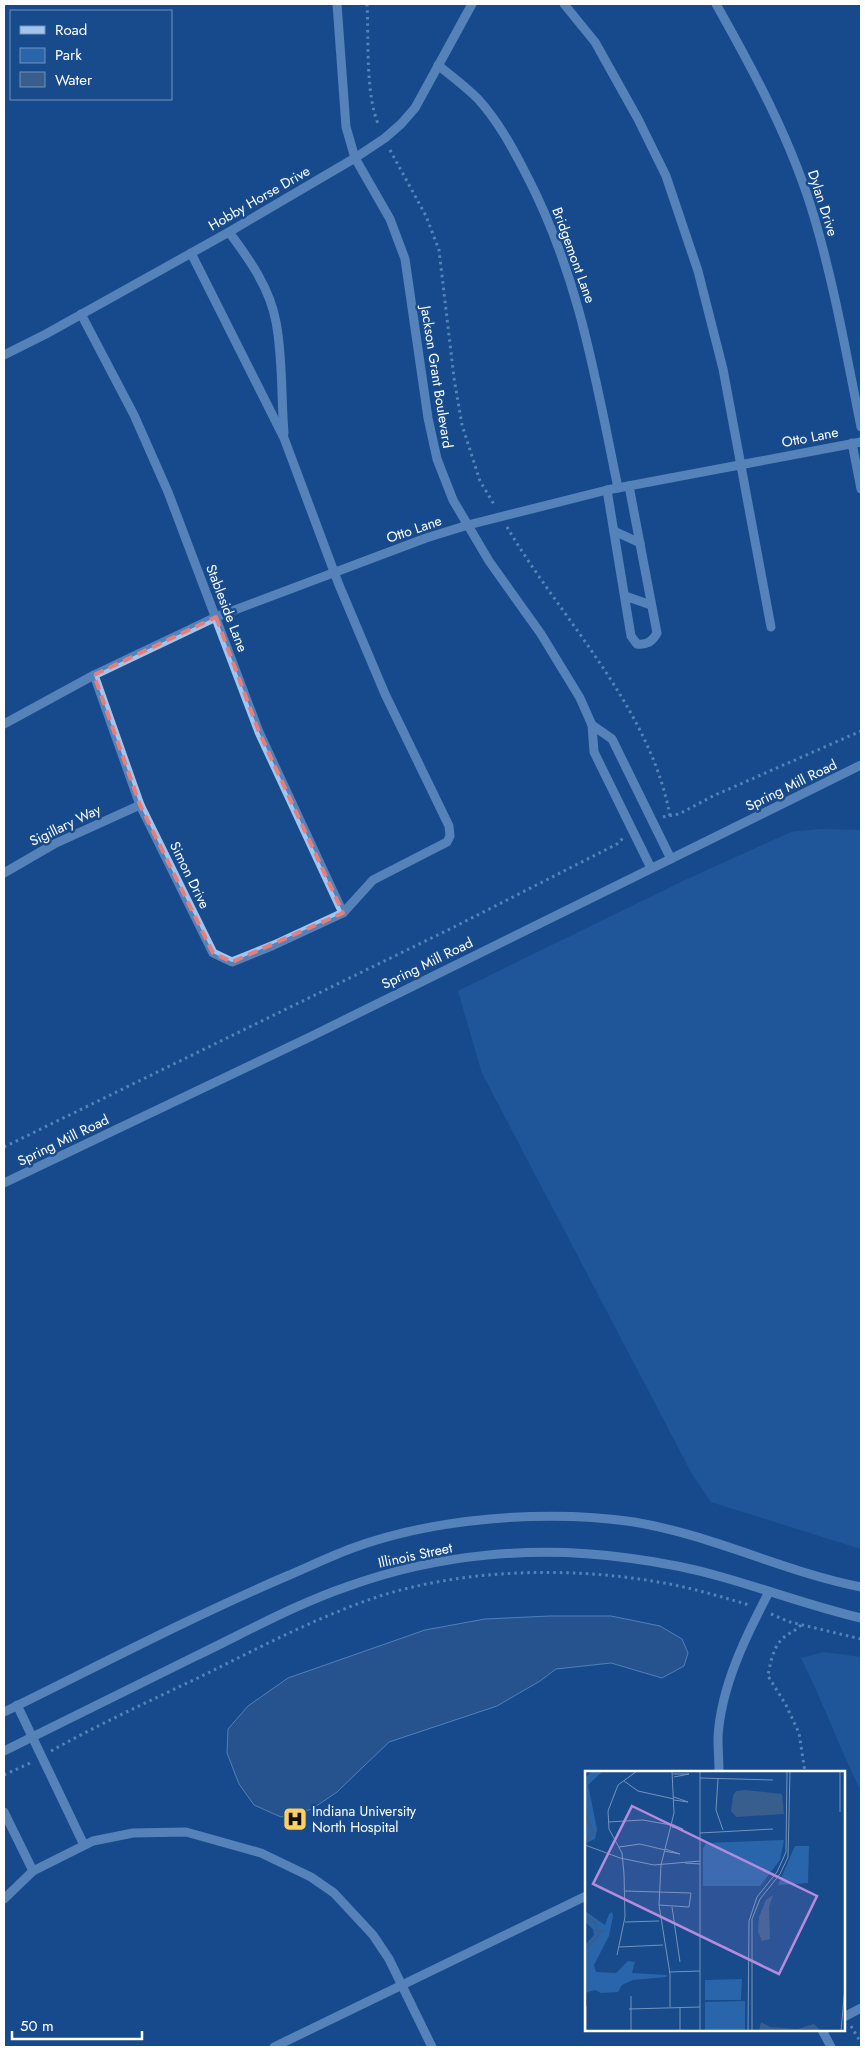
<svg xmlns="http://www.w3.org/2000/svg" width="865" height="2051" font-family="Jost,sans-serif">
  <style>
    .green { fill: #2965ab }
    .water { fill: #385e8e; stroke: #94c0f1 }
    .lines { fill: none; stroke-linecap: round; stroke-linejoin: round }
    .path { stroke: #a1c5ef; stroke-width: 3; stroke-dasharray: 2.5 4; stroke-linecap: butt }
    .minor { stroke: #a1c5ef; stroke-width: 9 }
    .marked { fill: none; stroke: #e67e7e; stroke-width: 4; stroke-dasharray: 10 6; stroke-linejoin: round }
    .labels { text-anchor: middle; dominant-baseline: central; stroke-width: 5; stroke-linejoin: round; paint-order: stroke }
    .street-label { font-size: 14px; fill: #fff; stroke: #174b8c }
    .poi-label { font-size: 14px; fill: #fff; stroke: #174b8c; text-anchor: start }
    .inset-river { fill: none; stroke: #385e8e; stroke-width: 2.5 }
    .inset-road { fill: none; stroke: #7493ba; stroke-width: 1 }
    .view { fill: #b68bdc; fill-opacity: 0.15; stroke: #b68bdc; stroke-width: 2.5 }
    .inset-edge { fill: none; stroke: #fff; stroke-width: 2.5 }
  </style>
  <rect width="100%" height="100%" fill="#174b8c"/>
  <g class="green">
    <polygon points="820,829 861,830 861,1549 711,1502 691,1472 482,1073 458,991 683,881 791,832"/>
    <path d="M824 1652 861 1657V1791C839 1747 823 1701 801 1658Z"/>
  </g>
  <polygon class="water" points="550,1616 611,1616 660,1626 682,1639 688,1653 684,1666 662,1678 611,1663 556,1669 540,1681 497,1706 389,1742 337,1792 312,1809 281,1817 254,1805 239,1784 227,1753 228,1729 248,1706 288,1678 425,1630 485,1619"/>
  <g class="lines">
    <g class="path">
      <path d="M367 4C369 39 365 95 379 126"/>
      <polyline points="4,5 4,6"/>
      <polyline points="390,150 426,216 439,250 454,378 462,425 480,481 495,506"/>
      <path d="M507 527C561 619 650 707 670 816"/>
      <polyline points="663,817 679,814 713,796 861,731"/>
      <polyline points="4,1147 454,927 617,844 623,838"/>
      <polyline points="771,1614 790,1622 861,1639"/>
      <path d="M801 1625C794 1632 788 1633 782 1639 773 1648 770 1664 768 1676L786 1705 799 1733 805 1772"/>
      <path d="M51 1751C101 1723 154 1699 206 1674 260 1647 314 1619 371 1599 458 1569 567 1566 658 1582 689 1587 719 1596 749 1605"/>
      <polyline points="4,1775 30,1763"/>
      <polyline points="851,2026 861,2043"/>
    </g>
    <g class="minor">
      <polyline points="337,4 346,127 355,158 390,219 405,259 428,418 437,459 453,500 489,561 541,634 580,698 592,725 594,752 651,868"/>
      <polyline points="564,4 595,42 638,119 666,176 698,271 723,369 771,627"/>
      <path d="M716 4C755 73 793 144 815 220 835 288 847 358 861 427"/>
      <path d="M438 65C451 76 466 87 478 99 498 121 512 147 525 172 579 275 595 376 618 488"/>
      <path d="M229 232C249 259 270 288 276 322 283 358 281 397 284 433"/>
      <polyline points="81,314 134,415 168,492 259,732 343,913"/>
      <polyline points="4,355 46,334 229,232 355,158 385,138 401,124 415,108 472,4"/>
      <polyline points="852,443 861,489"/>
      <path d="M607 490 631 636 637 644C647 645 652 642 657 633L629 486"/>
      <polyline points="614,531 640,543"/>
      <polyline points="625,596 651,605"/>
      <polyline points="94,675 140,805 213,953 232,962 274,945 343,913 373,880 447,842 450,836 449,826 385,694 339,585 284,438 191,253"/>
      <polyline points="4,724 94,675 216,617 426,538 468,525 607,490 861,442"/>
      <polyline points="592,725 612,739 671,859"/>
      <polyline points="4,873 54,844 140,805"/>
      <polyline points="4,1183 314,1035 861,765"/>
      <polyline points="17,1705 84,1845"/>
      <path d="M4 1712C98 1666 191 1617 287 1576 308 1567 329 1557 350 1549 432 1518 547 1509 634 1522 713 1535 784 1572 861 1587"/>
      <path d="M4 1751C68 1719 132 1688 196 1656 246 1632 296 1604 349 1586 438 1554 535 1545 628 1558 659 1562 691 1568 722 1577 768 1590 814 1607 861 1618"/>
      <path d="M719 1772C719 1761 718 1749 718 1737 721 1686 746 1636 769 1592"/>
      <polyline points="4,1812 33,1871"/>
      <polyline points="4,1899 33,1871 93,1841 133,1833 186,1832 261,1853 311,1877 334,1893 373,1935 389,1959 432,2047"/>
      <polyline points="844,2017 861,2008"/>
      <polyline points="822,2030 831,2047"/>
      <polyline points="274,2047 586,1896"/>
    </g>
  </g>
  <path d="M0 0H865V2051H0ZM216 617 259 732 343 913 232 962 213 953 140 805 94 675Z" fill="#174b8c" fill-opacity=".55" fill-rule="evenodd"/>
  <path class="marked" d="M216 617 259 732 343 913 232 962 213 953 140 805 94 675Z"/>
  <defs>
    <g id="hospital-square" transform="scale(1.25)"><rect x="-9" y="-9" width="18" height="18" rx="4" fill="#ffd05f" stroke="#174b8c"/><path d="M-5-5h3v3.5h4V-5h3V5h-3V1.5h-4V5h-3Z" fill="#111"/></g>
  </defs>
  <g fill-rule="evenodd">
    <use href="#hospital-square" x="295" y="1819"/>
  </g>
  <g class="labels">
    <g class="street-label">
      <text transform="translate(259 198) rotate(-30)">Hobby Horse Drive</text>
      <text transform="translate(823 203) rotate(72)">Dylan Drive</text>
      <text transform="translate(574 255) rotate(70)">Bridgemont Lane</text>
      <text transform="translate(437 377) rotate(81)">Jackson Grant Boulevard</text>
      <text transform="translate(810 437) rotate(-11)">Otto Lane</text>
      <text transform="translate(414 529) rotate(-19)">Otto Lane</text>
      <text transform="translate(227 608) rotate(69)">Stableside Lane</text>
      <text transform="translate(791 785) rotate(-26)">Spring Mill Road</text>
      <text transform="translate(65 825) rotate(-26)">Sigillary Way</text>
      <text transform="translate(190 875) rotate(64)">Simon Drive</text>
      <text transform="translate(427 963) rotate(-26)">Spring Mill Road</text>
      <text transform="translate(63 1140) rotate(-26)">Spring Mill Road</text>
      <text transform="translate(415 1555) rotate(-12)">Illinois Street</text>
    </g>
    <g class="poi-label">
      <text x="312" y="1811">Indiana University<tspan x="312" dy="16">North Hospital</tspan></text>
    </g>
  </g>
  <g transform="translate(585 1771)">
    <rect width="260" height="260" fill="#174b8c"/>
    <path d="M7 0H18L3 14 12 58 10 68 3 71 0 70V7ZM199 69 195 89 175 115H118V78L121 72ZM210 75H224L223 112 193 114ZM0 140 20 154 24 143 27 141 28 145 24 165 9 194 11 201 31 202 43 190 50 191 47 202 82 204 81 206 48 209 37 214 33 221 16 222 10 219 0 222V174L9 164 8 158 0 151ZM157 208 156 229H120V209ZM160 230V260H120V231Z" fill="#2965ab"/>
    <path d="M160 19 197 23 199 43 151 46 146 40 148 25 151 20ZM188 124 184 136 185 168 177 170 173 161 174 146 181 129ZM176 251 185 256 212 258 229 253 236 260H174Z" fill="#385e8e"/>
    <path class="inset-river" d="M0 42 8 61 0 71M0 147 11 152 12 160H17L0 179"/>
    <path class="inset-road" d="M88 3H104L89 6M115 7 188 9M133 8 131 39 138 59M39 10 53 20 89 28M89 26 103 31 89 29M255 41V0M23 51 58 49 86 54M87 53 98 58 87 56M115 62 188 58M0 74 35 87 69 94 115 90M34 76 55 73 80 79M79 80 95 83 80 78M100 92 115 93M40 120 106 122 104 136 74 134M87 136 95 191M40 151 74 150M34 176 78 174M32 184 40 146 39 103 37 82 24 58 23 40 33 14 52 0M84 201 115 200M85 236V203L74 134 76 94 89 42 87 0M44 238 115 236M1 260V235M46 260V225M95 260V237M115 260V0M163 260 164 150 172 126 192 101 201 81 202 0M167 260V148L175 128 195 103 203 86 205 0M256 260 260 216"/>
    <path class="view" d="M47 35 232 125 194 203 8 113Z"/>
    <rect width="260" height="260" class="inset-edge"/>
  </g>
  <rect width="865" height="2051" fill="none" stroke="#ffffff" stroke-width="10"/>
  <rect x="10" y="10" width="162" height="90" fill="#174b8c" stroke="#7493ba"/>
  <rect x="20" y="26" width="25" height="8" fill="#a1c5ef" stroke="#7493ba"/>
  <text x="55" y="35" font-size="15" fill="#ffffff">Road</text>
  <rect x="20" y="48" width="25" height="15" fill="#2965ab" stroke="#7493ba"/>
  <text x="55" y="60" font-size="15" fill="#ffffff">Park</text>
  <rect x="20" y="72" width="25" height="15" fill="#385e8e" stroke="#7493ba"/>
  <text x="55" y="85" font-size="15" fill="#ffffff">Water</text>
  <path d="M12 2031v8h130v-8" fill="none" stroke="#ffffff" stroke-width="2.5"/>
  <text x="20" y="2031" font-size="15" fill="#ffffff" stroke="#174b8c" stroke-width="4" paint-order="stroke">50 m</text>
</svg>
